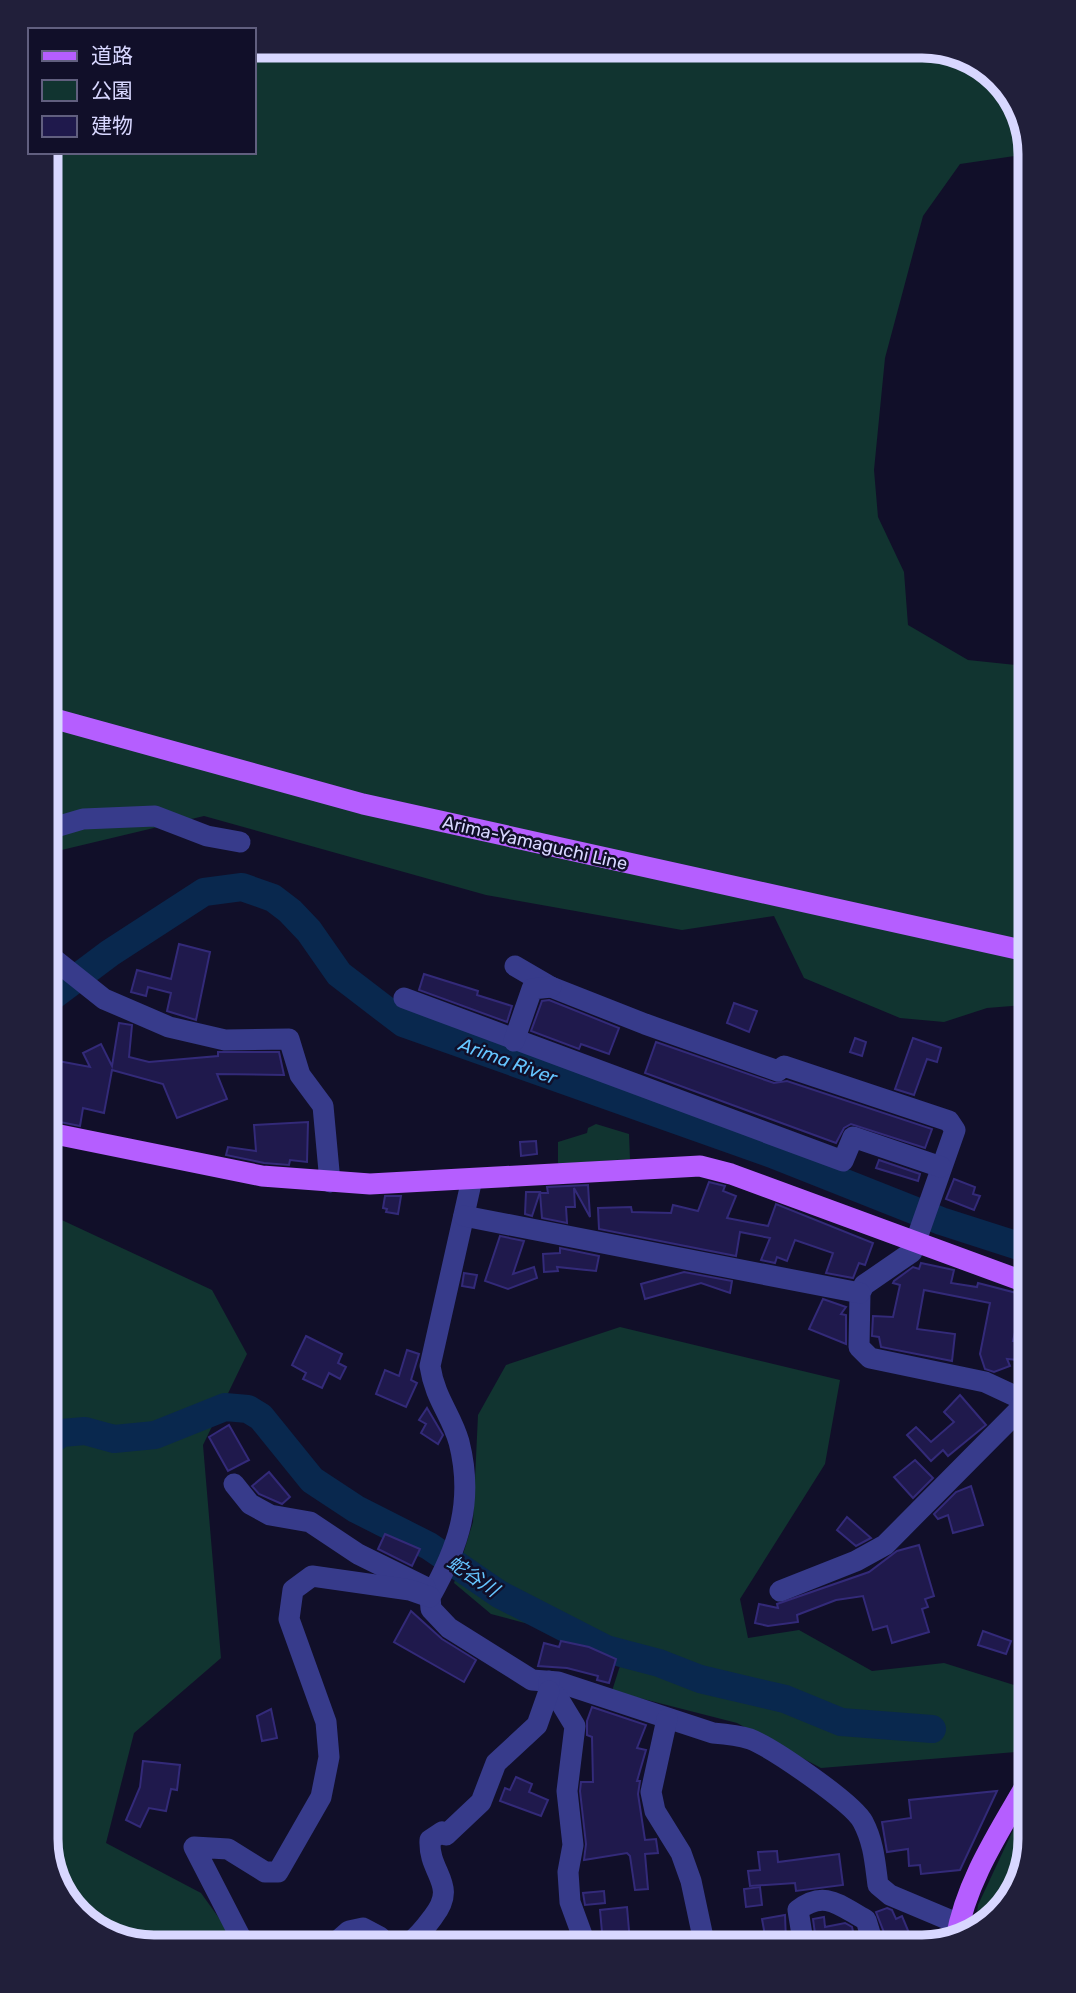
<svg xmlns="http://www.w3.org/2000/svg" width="1076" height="1993" font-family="Rubik,'Noto Sans JP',sans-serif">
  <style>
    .green { fill: #113430 }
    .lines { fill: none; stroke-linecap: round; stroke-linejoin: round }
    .river { stroke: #09284e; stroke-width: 28 }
    .building { fill: #1f194c; stroke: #332a79; stroke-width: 2 }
    .minor { stroke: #373b8b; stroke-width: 21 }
    .major { stroke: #b55eff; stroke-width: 21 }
    .labels { text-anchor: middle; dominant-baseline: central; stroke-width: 5; stroke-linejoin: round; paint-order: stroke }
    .street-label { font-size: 18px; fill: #d8d7ff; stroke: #110f29 }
    .water-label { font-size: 19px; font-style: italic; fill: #65c5ff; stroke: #110f29 }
    .rim { fill: none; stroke: #d8d7ff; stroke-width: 9 }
  </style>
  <rect width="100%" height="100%" fill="#110f29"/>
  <g class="green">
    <polygon points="254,46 930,46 983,64 1022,112 1022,155 960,164 923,216 885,358 874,470 878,517 904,572 908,625 968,660 1025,666 1026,1005 987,1008 944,1022 900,1018 804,978 774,916 682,930 486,895 204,816 49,853 46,152 254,152"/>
    <polygon points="596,1124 629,1134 630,1159 558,1164 558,1142 587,1133 588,1128"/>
    <polygon points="51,1215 212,1290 247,1354 203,1445 221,1658 134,1733 106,1843 201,1893 239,1946 147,1947 93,1929 54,1881"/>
    <polygon points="620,1327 840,1380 825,1464 740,1599 748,1638 799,1630 872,1671 944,1663 1030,1690 1030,1732 1016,1752 821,1768 737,1723 612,1691 625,1650 491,1614 454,1583 473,1522 478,1415 506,1365"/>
    <polygon points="1022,1811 1030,1811 1030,1840 1012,1900 975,1930 978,1905"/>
  </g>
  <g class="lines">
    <g class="river">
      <polyline points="50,998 110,953 204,892 242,887 273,898 290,911 309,931 339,974 403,1023 772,1154 941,1221 1028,1249"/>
      <polyline points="52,1440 61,1433 85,1431 114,1439 155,1435 225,1407 248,1409 261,1417 312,1480 356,1509 429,1546 499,1594 606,1649 659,1663 700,1679 785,1699 841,1722 932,1729"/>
    </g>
  </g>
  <g class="building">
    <polygon points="179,944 210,952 196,1020 167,1011 171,993 148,987 146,996 131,992 137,970 171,979"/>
    <polygon points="424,974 478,991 477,995 512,1006 507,1022 419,990"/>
    <polygon points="549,1000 619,1028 609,1054 581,1044 579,1049 531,1031 542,1001"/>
    <polygon points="734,1003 757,1011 749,1032 727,1023"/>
    <polygon points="119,1023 132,1025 129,1057 149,1062 218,1056 218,1052 279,1052 284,1075 217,1074 227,1099 177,1118 163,1084 112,1070 104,1113 83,1108 80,1126 55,1121 56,1113 50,1112 50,1104 58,1061 90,1067 83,1053 101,1044 112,1066"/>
    <polygon points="855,1038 866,1042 862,1056 850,1052"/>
    <polygon points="913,1038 941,1048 937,1062 927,1059 914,1095 895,1089"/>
    <polygon points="656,1042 774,1083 787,1081 932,1129 925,1148 851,1124 844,1128 836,1143 645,1073"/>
    <polygon points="308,1122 307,1162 290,1160 289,1165 264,1163 226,1155 228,1147 256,1151 254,1125"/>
    <polygon points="536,1141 537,1154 521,1156 520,1142"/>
    <polygon points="879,1160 920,1174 918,1181 876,1168"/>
    <polygon points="954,1179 975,1187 973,1194 980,1196 974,1210 946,1199"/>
    <polygon points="709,1182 725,1186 723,1191 736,1196 727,1218 768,1226 776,1204 873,1243 865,1265 859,1263 853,1278 826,1273 833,1253 795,1240 787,1261 777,1257 775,1263 761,1260 770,1238 740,1232 736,1256 599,1229 598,1208 631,1207 632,1212 671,1213 673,1205 698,1211"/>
    <polygon points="588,1185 590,1217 574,1188 575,1207 566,1207 567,1223 542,1218 540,1193 548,1193 547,1187"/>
    <polygon points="526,1192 540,1192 532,1216 525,1214"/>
    <polygon points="385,1196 401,1196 398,1214 386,1212 387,1209 383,1208"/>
    <polygon points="500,1236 524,1241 513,1274 534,1267 537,1278 508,1289 485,1281"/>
    <polygon points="560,1248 599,1256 596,1271 557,1267 558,1271 544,1272 543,1254 560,1253"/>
    <polygon points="921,1263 954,1270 951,1283 977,1287 978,1283 1028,1296 1028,1313 1020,1310 1013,1341 1028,1342 1028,1361 1007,1359 1010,1366 994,1372 985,1369 980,1354 990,1303 924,1290 917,1329 955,1334 952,1361 881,1347 879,1337 872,1336 873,1316 893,1317 900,1285 893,1283 894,1281 913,1267 919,1269"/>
    <polygon points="684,1272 732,1281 730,1293 701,1283 645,1299 641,1284"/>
    <polygon points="464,1273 477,1275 474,1288 462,1286"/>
    <polygon points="823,1299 846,1307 841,1314 846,1315 846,1344 809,1329"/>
    <polygon points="306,1336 342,1354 338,1363 346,1367 340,1379 329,1373 322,1388 303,1379 306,1373 292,1365"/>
    <polygon points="407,1350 419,1354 411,1380 417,1383 406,1407 376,1394 385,1370 399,1376"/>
    <polygon points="960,1395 986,1425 948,1456 943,1450 931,1461 907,1435 916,1427 931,1442 954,1422 944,1412"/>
    <polygon points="427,1408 443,1435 438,1444 421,1433 426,1424 419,1420"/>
    <polygon points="229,1425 249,1460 228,1471 209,1437"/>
    <polygon points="915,1460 933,1478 913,1498 894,1477"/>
    <polygon points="269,1472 290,1497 282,1504 259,1494 252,1486"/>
    <polygon points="971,1486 983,1525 953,1533 948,1515 938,1519 934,1514 956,1492"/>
    <polygon points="847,1517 871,1538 856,1546 837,1530"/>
    <polygon points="385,1534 420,1549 412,1566 378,1549"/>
    <polygon points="919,1545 934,1596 925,1599 928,1607 922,1609 929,1632 892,1643 887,1626 873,1630 863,1596 836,1600 797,1615 798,1622 768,1626 755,1623 759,1604 778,1608 777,1604 869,1572 897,1551"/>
    <polygon points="411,1611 442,1639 476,1660 464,1682 394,1642"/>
    <polygon points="983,1631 1011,1641 1006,1654 978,1645"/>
    <polygon points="561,1641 589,1647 616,1659 609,1683 597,1680 598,1676 567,1668 538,1666 544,1643 559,1647"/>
    <polygon points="592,1707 646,1725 637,1748 646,1750 637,1781 640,1781 638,1794 645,1840 656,1839 658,1853 645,1854 648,1889 635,1890 630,1856 627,1853 584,1860 586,1844 580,1791 581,1782 593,1782 592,1737 587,1735 587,1721"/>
    <polygon points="271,1709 277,1738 262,1741 257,1716"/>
    <polygon points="143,1761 180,1765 177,1790 171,1789 166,1811 149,1808 140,1827 126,1820 140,1787"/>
    <polygon points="516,1777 532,1784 529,1792 548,1800 541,1816 500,1801 505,1788 510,1790"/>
    <polygon points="997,1791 960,1870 921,1874 920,1865 909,1866 908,1849 887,1852 882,1822 911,1818 909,1800"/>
    <polygon points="777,1851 778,1862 839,1854 843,1885 796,1891 795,1883 750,1886 748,1871 760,1870 758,1852"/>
    <polygon points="760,1887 762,1905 746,1907 744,1889"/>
    <polygon points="604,1891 605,1903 585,1905 583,1893"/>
    <polygon points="627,1907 630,1942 603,1943 600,1910"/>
    <polygon points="887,1908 892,1910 896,1919 902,1916 912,1940 887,1940 876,1912"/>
    <polygon points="785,1915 786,1941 766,1941 762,1919"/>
    <polygon points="824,1917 825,1927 845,1923 852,1927 855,1940 816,1941 813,1919"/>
  </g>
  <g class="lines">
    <g class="minor">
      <polyline points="49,829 83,819 155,816 207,836 240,842"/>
      <polyline points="50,956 104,999 169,1027 225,1040 289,1039 300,1075 323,1106 330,1182"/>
      <polyline points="515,966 551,987 645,1024 778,1071 784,1066 949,1121 955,1130 912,1252 864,1285 860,1293 859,1347 870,1358 985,1382 1028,1402"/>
      <polyline points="404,998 843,1161 853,1137 941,1167"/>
      <polyline points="514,1041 532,989 551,987"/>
      <path d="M472 1179 430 1366C435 1399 451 1414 459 1442 474 1501 459 1546 430 1597L431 1609 449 1628 532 1680 558 1682 713 1733C726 1734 738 1735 750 1739 773 1748 853 1803 863 1822 874 1843 875 1863 878 1885L890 1895 959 1924"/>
      <polyline points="464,1216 860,1293"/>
      <polyline points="234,1484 250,1504 270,1515 310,1522 358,1554 425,1587"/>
      <polyline points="780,1591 856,1561 885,1545 1019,1410 1024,1400"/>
      <polyline points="549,1681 549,1691 558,1698 575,1726 567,1791 573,1845 568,1872 570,1902 585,1943"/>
      <polyline points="667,1719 651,1792 655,1811 681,1853 691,1881 704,1942"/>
      <path d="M803 1941 798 1910C825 1889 840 1906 866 1920L872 1940"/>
      <polyline points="333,1945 349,1931 363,1928 380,1937 383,1945"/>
      <path d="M407 1945C418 1937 425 1928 433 1917 459 1884 428 1874 430 1840L442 1832 446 1835 481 1802 496 1763 537 1725 549 1691"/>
      <polyline points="245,1946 194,1847 228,1849 265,1872 278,1872 321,1797 329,1757 326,1722 289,1619 293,1590 312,1576 410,1590 430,1597"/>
    </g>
    <g class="major">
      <polyline points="48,717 363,804 1026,951"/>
      <polyline points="50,1133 262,1176 370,1184 700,1166 731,1174 1028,1283"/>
      <path d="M956 1939C966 1880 1001 1829 1030 1778"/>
    </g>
  </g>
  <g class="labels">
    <g class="street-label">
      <text transform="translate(535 843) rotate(13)">Arima-Yamaguchi Line</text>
    </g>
    <g class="water-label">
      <text transform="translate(508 1061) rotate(20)">Arima River</text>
      <text transform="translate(473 1576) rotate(34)">蛇谷川</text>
    </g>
  </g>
  <path d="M0 0H1076V1993H0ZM154 58H922A96 96 0 0 1 1018 154V1839A96 96 0 0 1 922 1935H154A96 96 0 0 1 58 1839V154A96 96 0 0 1 154 58Z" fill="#211f3a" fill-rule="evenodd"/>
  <path class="rim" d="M154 58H922A96 96 0 0 1 1018 154V1839A96 96 0 0 1 922 1935H154A96 96 0 0 1 58 1839V154A96 96 0 0 1 154 58Z"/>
  <rect x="28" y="28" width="228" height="126" fill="#110f29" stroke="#615f7f" stroke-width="2"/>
  <rect x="42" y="51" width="35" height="10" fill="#b55eff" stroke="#615f7f" stroke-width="2"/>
  <text x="91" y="63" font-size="21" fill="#d8d7ff">道路</text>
  <rect x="42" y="80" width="35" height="21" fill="#113430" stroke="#615f7f" stroke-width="2"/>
  <text x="91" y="98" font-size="21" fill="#d8d7ff">公園</text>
  <rect x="42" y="116" width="35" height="21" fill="#1f194c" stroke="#615f7f" stroke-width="2"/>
  <text x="91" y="133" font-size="21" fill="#d8d7ff">建物</text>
</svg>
